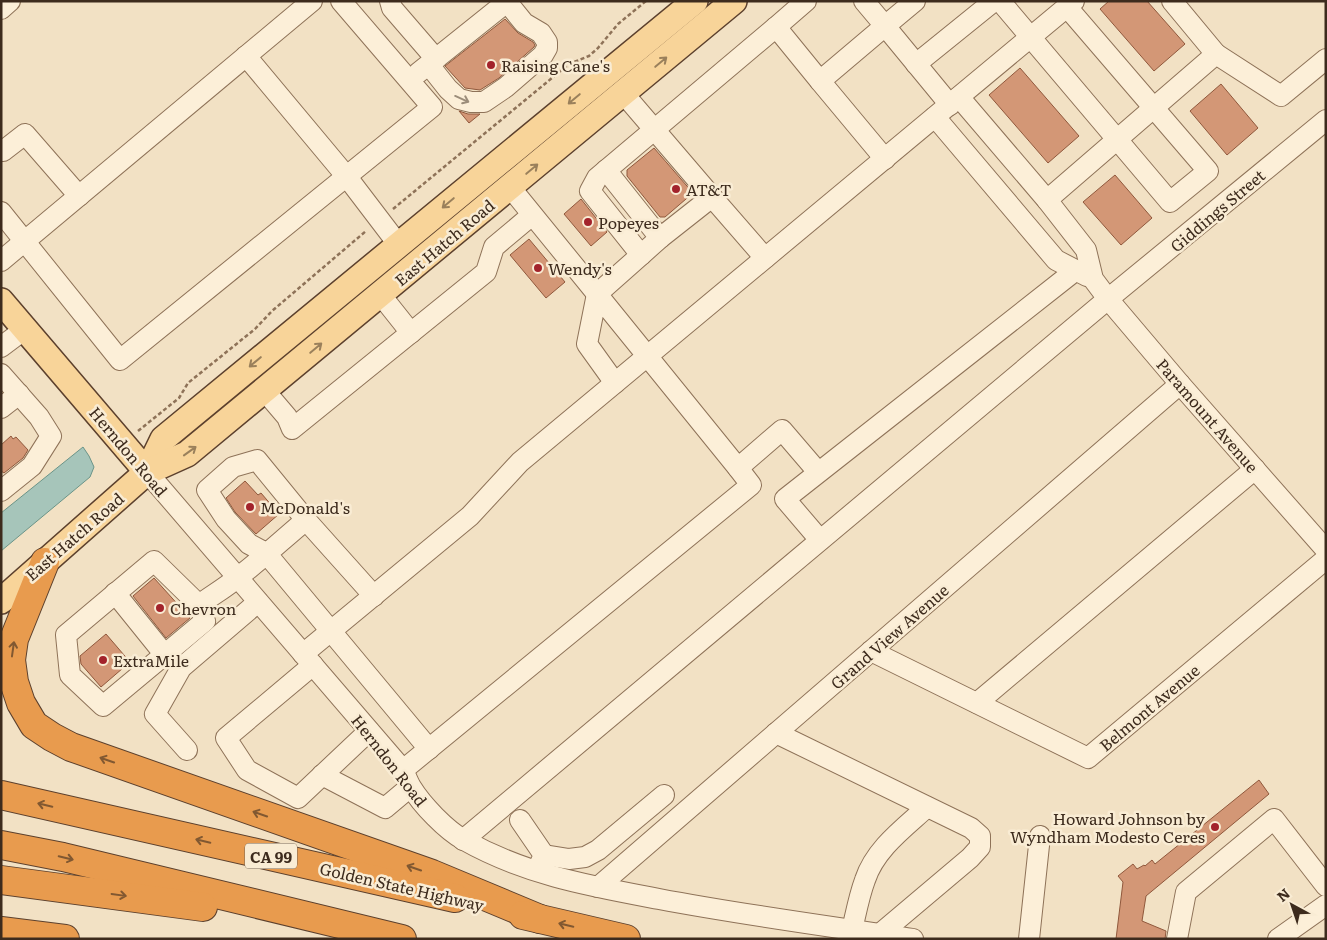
<svg xmlns="http://www.w3.org/2000/svg" width="1327" height="940" font-family="Literata,serif">
  <style>
    .water { fill: #a6c5ba; stroke: #6b9488 }
    .building { fill: #d39776; stroke: #90583c }
    .lines { fill: none; stroke-linecap: round; stroke-linejoin: round }
    .minor-casing { stroke: #8e7258; stroke-width: 22 }
    .major-casing { stroke: #5c402d; stroke-width: 28 }
    .highway-casing { stroke: #5c402d; stroke-width: 30 }
    .path { stroke: #8e7258; stroke-width: 2.5; stroke-dasharray: 4 2.5; stroke-linecap: butt }
    .minor { stroke: #fcefd8; stroke-width: 20 }
    .major { stroke: #f8d499; stroke-width: 25 }
    .highway { stroke: #e89b4e; stroke-width: 28 }
    .oneway { stroke: #9a805b }
    .oneway2 { stroke: #9c8d7a }
    .oneway3 { stroke: #815831 }
    .poi-dot { fill: #a3232b; stroke: #f9ecd4; stroke-width: 2 }
    .labels { text-anchor: middle; dominant-baseline: central; stroke-width: 5; stroke-linejoin: round; paint-order: stroke }
    .shield { fill: #f9ecd4; stroke: #756554; stroke-width: 1 }
    .shield-label { font-size: 15px; font-weight: bold; fill: #3d2b1d }
    .poi-label { font-size: 16px; fill: #3d2b1d; stroke: #f9ecd4; text-anchor: start }
    .street-label { font-size: 16px; fill: #3d2b1d; stroke: #f9ecd4 }
  </style>
  <rect width="100%" height="100%" fill="#f2e1c4"/>
  <polygon class="water" points="83,447 89,456 94,467 90,477 1,551 1,513"/>
  <g class="building">
    <polygon points="1109,1 1147,1 1185,44 1154,71 1100,9"/>
    <polygon points="505,19 518,33 533,42 535,45 534,47 499,78 480,90 465,88 445,66"/>
    <polygon points="1020,68 1079,136 1048,163 989,95"/>
    <polygon points="1221,84 1258,128 1227,155 1190,111"/>
    <polygon points="459,111 468,114 480,114 469,123"/>
    <polygon points="654,148 693,193 665,217 660,217 627,176 627,170"/>
    <polygon points="1115,175 1152,218 1121,245 1083,202"/>
    <polygon points="581,199 607,232 591,246 564,214"/>
    <polygon points="529,239 565,282 546,298 510,255"/>
    <polygon points="11,436 13,439 16,437 28,450 23,458 4,473 1,471 1,445"/>
    <polygon points="245,481 258,495 261,493 279,514 256,534 235,512 226,498"/>
    <polygon points="154,578 190,618 166,638 133,596"/>
    <polygon points="106,634 130,662 101,687 81,664 80,656"/>
    <polygon points="1259,780 1269,794 1146,896 1142,921 1166,931 1165,939 1116,939 1123,882 1118,876 1133,864 1137,869 1144,865 1145,866 1152,860 1155,864"/>
  </g>
  <g class="lines">
    <g class="minor-casing">
      <g id="minor">
        <polyline points="390,1 392,8 436,59"/>
        <polyline points="806,1 776,27 820,81 885,26 864,1"/>
        <polyline points="915,1 885,26 950,105"/>
        <polyline points="1000,1 1170,202 1208,171 1067,7"/>
        <polyline points="1172,1 1216,54"/>
        <polyline points="1,9 10,1"/>
        <polyline points="246,56 347,177 398,244"/>
        <polyline points="916,64 994,1"/>
        <polyline points="429,65 448,89 459,99 471,102 484,102 506,87 543,55 547,48 547,42 541,33 524,23 507,2"/>
        <polyline points="418,73 508,1"/>
        <polyline points="820,81 885,159"/>
        <polyline points="959,97 1047,200 1216,54 1281,96 1326,59"/>
        <polyline points="935,117 1056,260 1087,276"/>
        <polyline points="3,151 25,134 79,196"/>
        <polyline points="606,170 660,238 712,197 623,93"/>
        <polyline points="510,187 597,294 641,255"/>
        <polyline points="712,197 765,258"/>
        <polyline points="1047,200 1086,250 1093,279 1108,299 1180,384 1326,550"/>
        <polyline points="1,212 120,360 432,107 341,1"/>
        <polyline points="660,238 641,255 590,191 597,178 776,27"/>
        <polyline points="1,261 312,1"/>
        <polyline points="380,294 411,333"/>
        <polyline points="1,347 25,329"/>
        <polyline points="1,374 39,417 51,436 32,466 1,491"/>
        <polyline points="615,383 587,344 597,294 738,468 782,430 818,472"/>
        <polyline points="264,390 287,417 292,429 486,272 494,247 532,215"/>
        <polyline points="1,408 19,394"/>
        <path d="M147 472 403 770C406 776 408 782 411 787 422 805 446 830 464 840 526 875 590 886 659 899 743 915 828 926 913 939"/>
        <polyline points="306,520 374,596"/>
        <polyline points="820,540 785,499 1076,270"/>
        <polyline points="115,593 165,655"/>
        <path d="M199 605 205 621 103 706 70 675 66 635 154 561 199 605C211 596 225 588 237 578 261 560 283 539 306 520L257 460 233 467 207 490 226 519 249 544 266 553 429 749"/>
        <polyline points="871,651 1088,758 1326,559"/>
        <polyline points="303,654 470,516 520,462 1074,1"/>
        <polyline points="313,665 226,738 247,770 298,798 369,731"/>
        <polyline points="977,703 1255,469"/>
        <polyline points="776,733 971,828 980,836 980,847 970,858 880,934"/>
        <polyline points="187,750 155,714 181,668 258,602"/>
        <polyline points="403,770 751,485 738,468"/>
        <polyline points="322,775 385,808 410,787"/>
        <polyline points="520,820 544,855 539,866"/>
        <polyline points="463,840 1108,299 1326,120"/>
        <polyline points="544,855 569,859 585,857 598,850 664,795"/>
        <polyline points="598,887 1180,384"/>
        <path d="M852 930C856 913 859 896 865 880 875 849 904 828 927 807"/>
        <polyline points="1029,939 1040,836"/>
        <polyline points="1177,939 1186,892 1274,819 1326,886"/>
        <polyline points="1278,939 1326,905"/>
      </g>
    </g>
    <g class="major-casing">
      <g id="major">
        <polyline points="1,301 147,472"/>
        <polyline points="147,472 163,439 695,1"/>
        <polyline points="1,601 147,472 187,454 734,1"/>
      </g>
    </g>
    <g class="highway-casing">
      <g id="highway">
        <polyline points="45,562 14,639 11,660 14,682 21,703 34,725 52,737 71,747 432,874 540,919"/>
        <polyline points="1,795 455,898"/>
        <polyline points="1,845 63,857 402,939"/>
        <polyline points="1,880 203,907"/>
        <polyline points="523,915 626,939"/>
        <polyline points="1,931 65,939"/>
      </g>
    </g>
    <g class="path">
      <polyline points="393,209 569,64 589,56 598,48 618,24 646,1"/>
      <polyline points="138,431 179,398 188,383 255,329 272,311 366,231"/>
    </g>
    <use href="#minor" class="minor"/>
    <use href="#major" class="major"/>
    <use href="#highway" class="highway"/>
  </g>
  <defs><path id="oneway-shaft" d="M-6 0H5M1.5-3L5.5 0L1.5 3" fill="none" stroke-width="1.6" stroke-linecap="round" stroke-linejoin="round" transform="scale(1.25)"/></defs>
  <g class="oneway">
    <use href="#oneway-shaft" transform="translate(661 62) rotate(-40)"/>
    <use href="#oneway-shaft" transform="translate(574 99) rotate(140)"/>
    <use href="#oneway-shaft" transform="translate(532 169) rotate(-40)"/>
    <use href="#oneway-shaft" transform="translate(448 203) rotate(140)"/>
    <use href="#oneway-shaft" transform="translate(316 348) rotate(-40)"/>
    <use href="#oneway-shaft" transform="translate(255 362) rotate(140)"/>
    <use href="#oneway-shaft" transform="translate(190 451) rotate(-36)"/>
  </g>
  <use class="oneway2" href="#oneway-shaft" transform="translate(462 99) rotate(24)"/>
  <g class="oneway3">
    <use href="#oneway-shaft" transform="translate(13 649) rotate(-82)"/>
    <use href="#oneway-shaft" transform="translate(107 760) rotate(-161)"/>
    <use href="#oneway-shaft" transform="translate(45 805) rotate(-167)"/>
    <use href="#oneway-shaft" transform="translate(260 814) rotate(-161)"/>
    <use href="#oneway-shaft" transform="translate(203 841) rotate(-167)"/>
    <use href="#oneway-shaft" transform="translate(66 858) rotate(13)"/>
    <use href="#oneway-shaft" transform="translate(414 868) rotate(-161)"/>
    <use href="#oneway-shaft" transform="translate(119 895) rotate(8)"/>
    <use href="#oneway-shaft" transform="translate(566 925) rotate(-167)"/>
  </g>
  <g class="poi-dot">
    <circle cx="491" cy="65" r="5"/>
    <circle cx="676" cy="189" r="5"/>
    <circle cx="588" cy="222" r="5"/>
    <circle cx="538" cy="268" r="5"/>
    <circle cx="250" cy="507" r="5"/>
    <circle cx="160" cy="608" r="5"/>
    <circle cx="103" cy="660" r="5"/>
    <circle cx="1215" cy="827" r="5"/>
  </g>
  <g class="labels">
    <rect class="shield" x="245" y="843.5" width="52" height="25" rx="4"/>
    <g class="shield-label">
      <text x="271" y="856">CA 99</text>
    </g>
    <g class="poi-label">
      <text x="501" y="65">Raising Cane's</text>
      <text x="686" y="189">AT&amp;T</text>
      <text x="598" y="222">Popeyes</text>
      <text x="548" y="268">Wendy's</text>
      <text x="260" y="507">McDonald's</text>
      <text x="170" y="608">Chevron</text>
      <text x="113" y="660">ExtraMile</text>
      <text x="1205" y="818" text-anchor="end">Howard Johnson by<tspan x="1205" dy="18">Wyndham Modesto Ceres</tspan></text>
    </g>
    <g class="street-label">
      <text transform="translate(1217 210) rotate(-40)">Giddings Street</text>
      <text transform="translate(444 242) rotate(-40)">East Hatch Road</text>
      <text transform="translate(1208 415) rotate(49)">Paramount Avenue</text>
      <text transform="translate(129 451) rotate(50)">Herndon Road</text>
      <text transform="translate(74 536) rotate(-41)">East Hatch Road</text>
      <text transform="translate(889 636) rotate(-41)">Grand View Avenue</text>
      <text transform="translate(1149 707) rotate(-40)">Belmont Avenue</text>
      <text transform="translate(390 760) rotate(52)">Herndon Road</text>
      <text transform="translate(402 886) rotate(13)">Golden State Highway</text>
    </g>
  </g>
  <rect width="1327" height="940" fill="none" stroke="#3d2b1d" stroke-width="5"/>
  <g transform="translate(1292 905) rotate(320)" stroke="#f9ecd4" stroke-width="4" paint-order="stroke">
  <path d="M0-4L9 19L0 12L-9 19Z" fill="#3d2b1d"/>
  <text y="-8" font-size="14" font-weight="bold" text-anchor="middle" fill="#3d2b1d">N</text>
  </g>
</svg>
